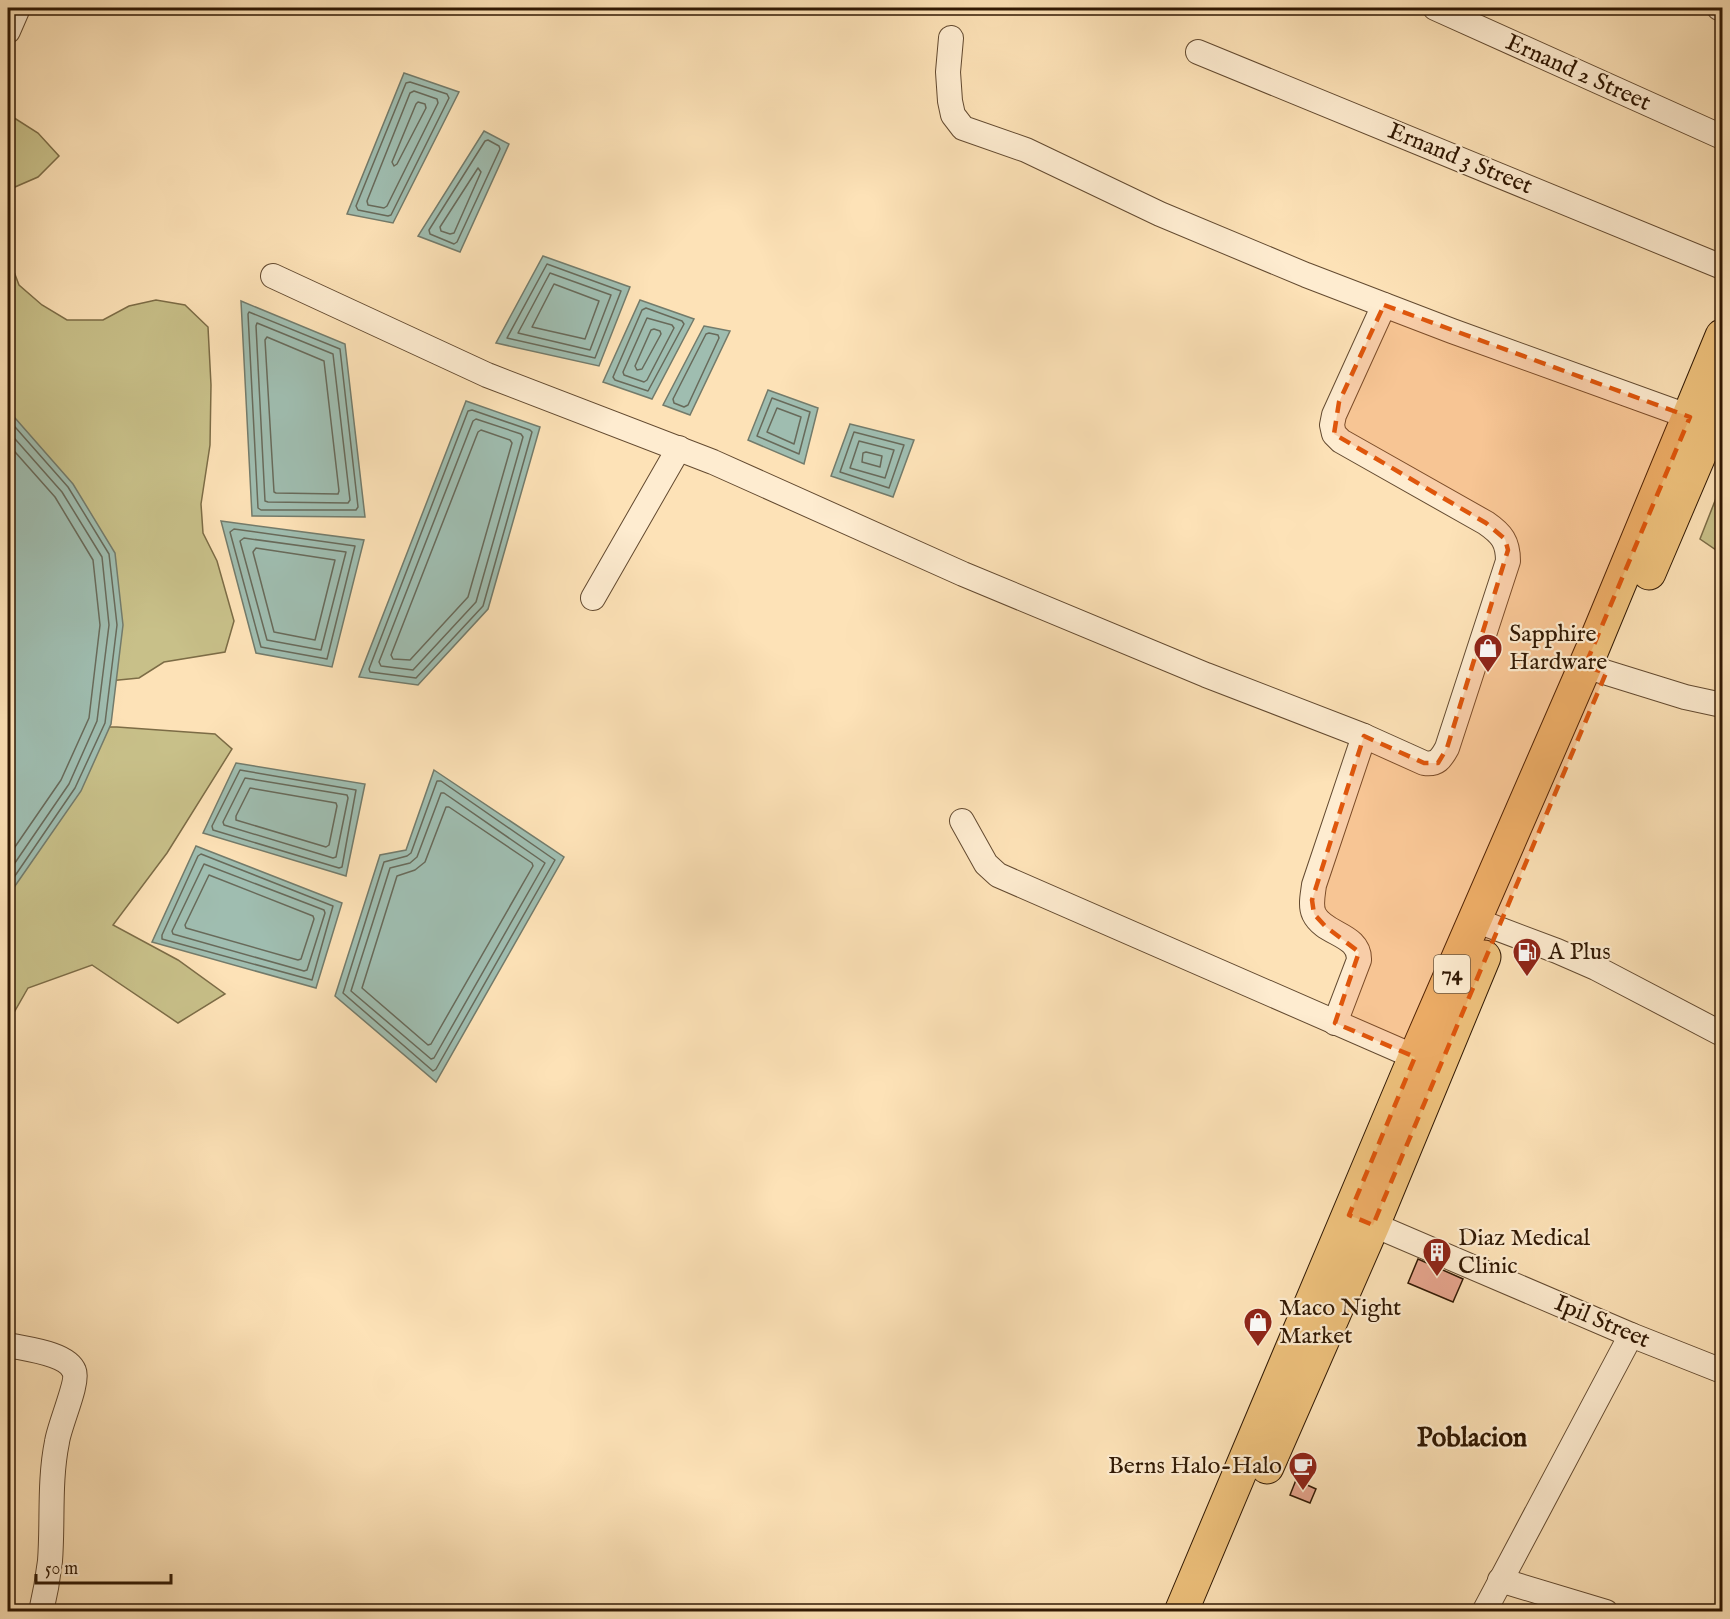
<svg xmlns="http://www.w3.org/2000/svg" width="1730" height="1619" font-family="'IM FELL English',serif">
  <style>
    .green { fill: #c8c089; stroke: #7c6c46; stroke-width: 1.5 }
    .water { fill: #9fbdb0; stroke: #737b6b; stroke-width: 1.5 }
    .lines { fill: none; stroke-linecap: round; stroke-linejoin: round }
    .shore { stroke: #686a5a; stroke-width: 1.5 }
    .building { fill: #e8a68f; stroke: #301803; stroke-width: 1.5 }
    .minor-casing { stroke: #634a30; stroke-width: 26 }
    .highway-casing { stroke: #301803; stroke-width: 35 }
    .minor { stroke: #feecd0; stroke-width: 24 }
    .highway { stroke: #eec17c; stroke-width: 33 }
    .marked { fill: #df560c; fill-opacity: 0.2; stroke: #df560c; stroke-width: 4.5; stroke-dasharray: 12 8; stroke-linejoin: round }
    .labels { text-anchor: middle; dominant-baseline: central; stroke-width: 4.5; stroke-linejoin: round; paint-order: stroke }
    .shield { fill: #feecd0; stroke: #6e5840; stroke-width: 1.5 }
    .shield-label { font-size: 22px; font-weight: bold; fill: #301803 }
    .street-label { font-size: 24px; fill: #301803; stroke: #feecd0 }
    .poi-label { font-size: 24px; fill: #301803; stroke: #feecd0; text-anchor: start }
    .quarter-label { font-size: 27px; font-weight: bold; fill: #301803; stroke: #feecd0 }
  </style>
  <rect width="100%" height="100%" fill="#fde2b7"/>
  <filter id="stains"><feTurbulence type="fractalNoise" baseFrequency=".00333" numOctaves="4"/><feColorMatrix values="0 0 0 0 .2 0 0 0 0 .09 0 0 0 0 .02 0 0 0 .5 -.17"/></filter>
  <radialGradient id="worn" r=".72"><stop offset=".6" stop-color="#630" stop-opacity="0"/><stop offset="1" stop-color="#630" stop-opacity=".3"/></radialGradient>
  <g class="green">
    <polygon points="8,114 38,133 59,156 38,177 8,190"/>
    <polygon points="8,256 19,285 42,305 67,320 103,320 129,306 156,300 185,305 208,327 211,385 210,445 201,504 203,533 217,561 234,621 225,652 164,662 139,678 47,687 8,687"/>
    <polygon points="1722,483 1722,554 1700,539"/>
    <polygon points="86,727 117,727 215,734 232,749 167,853 113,925 178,960 225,994 178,1023 92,965 28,988 8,1023 8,798"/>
  </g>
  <g class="water">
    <polygon points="404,73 459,92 393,223 347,214"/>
    <polygon points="484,131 509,144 460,252 418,236"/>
    <polygon points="543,256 630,287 599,366 496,343"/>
    <polygon points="640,300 694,319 652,399 603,382"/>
    <polygon points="241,301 345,344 365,517 252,516"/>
    <polygon points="704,326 730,331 690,415 663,405"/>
    <polygon points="768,390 818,408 804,464 748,440"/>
    <polygon points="466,401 540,427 488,609 418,685 359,677"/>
    <polygon points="8,410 73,484 115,553 123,625 111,724 81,791 8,896"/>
    <polygon points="850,424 914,440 893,497 831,476"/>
    <polygon points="221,521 364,540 332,667 256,653"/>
    <polygon points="236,763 365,784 346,876 203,833"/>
    <polygon points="434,770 564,857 436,1082 335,996 380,855 406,850"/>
    <polygon points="196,846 342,903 316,988 152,942"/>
  </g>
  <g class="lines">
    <g class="shore">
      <polygon points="410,82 447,94 449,98 391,215 388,216 358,210 356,206 406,83"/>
      <polygon points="414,91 437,99 438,103 387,206 384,208 368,205 367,201 410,93"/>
      <polygon points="418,102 425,104 426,108 397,164 394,166 392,162 416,104"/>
      <polygon points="488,140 499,146 500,149 457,242 454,244 430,234 429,230 485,141"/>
      <polygon points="478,168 481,172 454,233 450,234 441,231 440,227"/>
      <polygon points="547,264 621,291 595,358 507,338"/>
      <polygon points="550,273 611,295 590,350 518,333"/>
      <polygon points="554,284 599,301 585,339 532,327"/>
      <polygon points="646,308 682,321 684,324 648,391 615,380 613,377 642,310"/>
      <polygon points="249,312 340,349 358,507 356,510 261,510 258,508 248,314"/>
      <polygon points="647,318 672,325 674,328 647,380 644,382 624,375 623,372"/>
      <polygon points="257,323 333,354 350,500 348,503 268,502 265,501 256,326"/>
      <polygon points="654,329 660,331 661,334 642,369 637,370 635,366 651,330"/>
      <polygon points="709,333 718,335 719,338 688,405 684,407 674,403 673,399 706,334"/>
      <polygon points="267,337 324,361 339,491 338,494 276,493 274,492 265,340"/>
      <polygon points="772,398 810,412 799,454 757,436"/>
      <polygon points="777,408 801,417 794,444 767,432"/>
      <polygon points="472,410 530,430 532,432 483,606 416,678 370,672 369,669 468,411"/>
      <polyline points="8,419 68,487 109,554 117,625 105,723 75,788 8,886"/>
      <polygon points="476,419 521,434 523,437 476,602 413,670 381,666 379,662 473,421"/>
      <polygon points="481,430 510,440 512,443 468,597 410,660 393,659 391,655 478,432"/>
      <polyline points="8,431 62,492 102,557 109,625 97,721 69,784 8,873"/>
      <polygon points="854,432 904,445 889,488 840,472"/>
      <polygon points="859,441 894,450 885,478 850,468"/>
      <polyline points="8,444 55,497 93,560 100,625 89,718 61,780 8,857"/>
      <polygon points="866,452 882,456 880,467 862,462 863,453"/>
      <polygon points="234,529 355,546 327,659 261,647 230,532"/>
      <polygon points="244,538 346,552 321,650 267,640 240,541"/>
      <polygon points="256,548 335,560 315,640 274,632 253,552"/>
      <polygon points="240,770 356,790 342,867 339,868 213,830 212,826"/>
      <polygon points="245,778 347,795 348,798 336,857 333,858 224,825 223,822"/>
      <polygon points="437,781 441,781 555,860 436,1069 433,1071 343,993 384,862 407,856 411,853"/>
      <polygon points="250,788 336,803 337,806 329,845 326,847 236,820 236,816"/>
      <polygon points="441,793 444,793 545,863 434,1058 431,1059 351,991 390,868 410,863 417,857"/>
      <polygon points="446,807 449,807 532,863 533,866 431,1044 428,1045 362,988 397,876 415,870 425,862"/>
      <polygon points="201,854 333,906 312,980 162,939 162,935 198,856"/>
      <polygon points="204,864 324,910 325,913 307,970 304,971 173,934 172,931"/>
      <polygon points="209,875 313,916 314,919 301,959 298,960 186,928 185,925"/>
    </g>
  </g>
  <g class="building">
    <polygon points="1418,1259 1463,1279 1453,1302 1408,1283"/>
    <polygon points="1296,1480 1316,1489 1310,1503 1290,1495"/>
  </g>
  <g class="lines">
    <g class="minor-casing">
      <g id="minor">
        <polyline points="1435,8 1722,137"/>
        <polyline points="1719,8 1722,9"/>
        <polyline points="8,31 18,8"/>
        <polyline points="951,38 948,72 950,101 953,115 963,128 1026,150 1160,214 1306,275 1452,331 1690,417"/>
        <polyline points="1198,52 1722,267"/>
        <path d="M273 276 487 375 713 462 963 574 1206 675 1364 736 1424 763C1437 765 1441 759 1447 748L1508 561C1508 542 1502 534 1486 523L1341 441 1334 434 1332 425 1334 415 1384 305"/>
        <polyline points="593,598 679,448"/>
        <polyline points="1585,666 1685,697 1722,705"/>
        <polyline points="962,821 986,864 998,875 1415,1057"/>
        <polyline points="1475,920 1557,951 1596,968 1722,1034"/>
        <path d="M1335 1023 1359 960C1360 934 1324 935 1314 914 1310 905 1313 894 1314 885L1364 736"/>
        <polyline points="1360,1219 1631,1335 1722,1371"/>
        <path d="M8 1345C25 1349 67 1353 74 1371 79 1382 59 1426 57 1442 49 1481 53 1522 50 1561 48 1578 45 1595 41 1612"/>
        <polyline points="1500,1580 1606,1612"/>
        <polyline points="1484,1612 1631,1335"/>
      </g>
    </g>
    <g class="highway-casing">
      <g id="highway">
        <polyline points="1649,573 1722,402"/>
        <polyline points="1267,1467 1373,1225 1484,957"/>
        <polyline points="1181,1612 1415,1057 1592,650 1722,336"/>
      </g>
    </g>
    <use href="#minor" class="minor"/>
    <use href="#highway" class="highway"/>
  </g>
  <path class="marked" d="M1384 305 1690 417 1585 666 1606 673 1373 1225 1349 1215 1415 1057 1335 1023 1359 952 1326 927 1314 914 1312 900 1364 736 1424 763H1438L1447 748 1508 550 1505 539 1486 523 1334 434 1339 402Z"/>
  <defs>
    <g id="shop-pin" transform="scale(1.5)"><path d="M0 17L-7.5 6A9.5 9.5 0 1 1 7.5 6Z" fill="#8f2418" stroke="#feecd0"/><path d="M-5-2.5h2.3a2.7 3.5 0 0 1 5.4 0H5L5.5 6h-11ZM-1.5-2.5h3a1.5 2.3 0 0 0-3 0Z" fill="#fff"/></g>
    <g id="fuel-pin" transform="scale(1.5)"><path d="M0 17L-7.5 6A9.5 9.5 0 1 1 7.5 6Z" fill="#8f2418" stroke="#feecd0"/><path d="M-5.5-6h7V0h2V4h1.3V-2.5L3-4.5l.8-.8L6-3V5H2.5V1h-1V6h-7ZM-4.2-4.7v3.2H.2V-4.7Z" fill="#fff"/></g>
    <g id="building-pin" transform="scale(1.5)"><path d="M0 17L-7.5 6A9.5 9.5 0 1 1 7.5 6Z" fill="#8f2418" stroke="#feecd0"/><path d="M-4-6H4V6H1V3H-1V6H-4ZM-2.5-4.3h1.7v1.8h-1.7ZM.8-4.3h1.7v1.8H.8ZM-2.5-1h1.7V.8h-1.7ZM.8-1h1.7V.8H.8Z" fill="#fff"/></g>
    <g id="cafe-pin" transform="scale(1.5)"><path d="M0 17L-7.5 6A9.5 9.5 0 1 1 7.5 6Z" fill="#8f2418" stroke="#feecd0"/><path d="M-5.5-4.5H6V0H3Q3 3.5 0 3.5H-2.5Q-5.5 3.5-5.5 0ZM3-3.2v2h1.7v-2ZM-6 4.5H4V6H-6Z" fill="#fff"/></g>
  </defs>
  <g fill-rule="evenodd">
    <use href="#shop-pin" x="1488" y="648"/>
    <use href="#fuel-pin" x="1527" y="952"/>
    <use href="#building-pin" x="1437" y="1252"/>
    <use href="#shop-pin" x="1258" y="1322"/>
    <use href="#cafe-pin" x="1303" y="1466"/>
  </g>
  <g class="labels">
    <rect class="shield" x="1434" y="955" width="36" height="38" rx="4.5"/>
    <g class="shield-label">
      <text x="1452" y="974">74</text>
    </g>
    <g class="street-label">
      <text transform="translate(1578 73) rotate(24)">Ernand 2 Street</text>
      <text transform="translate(1460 159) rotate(22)">Ernand 3 Street</text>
      <text transform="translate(1602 1322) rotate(23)">Ipil Street</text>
    </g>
    <g class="poi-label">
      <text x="1509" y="634">Sapphire<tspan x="1509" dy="28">Hardware</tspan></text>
      <text x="1548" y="952">A Plus</text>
      <text x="1458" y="1238">Diaz Medical<tspan x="1458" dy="28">Clinic</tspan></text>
      <text x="1279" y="1308">Maco Night<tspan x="1279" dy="28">Market</tspan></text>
      <text x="1282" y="1466" text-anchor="end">Berns Halo-Halo</text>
    </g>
    <g class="quarter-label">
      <text x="1472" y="1439">Poblacion</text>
    </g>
  </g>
  <rect width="1730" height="1619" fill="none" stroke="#fde2b7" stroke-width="30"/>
  <rect x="9" y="9" width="1712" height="1601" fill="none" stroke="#301803" stroke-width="3"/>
  <rect x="15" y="15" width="1700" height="1589" fill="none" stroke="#301803" stroke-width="1.5"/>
  <path d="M36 1574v9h135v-9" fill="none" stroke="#301803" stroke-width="3"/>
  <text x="45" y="1574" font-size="18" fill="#301803" stroke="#feecd0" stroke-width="4.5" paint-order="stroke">50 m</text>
  <rect width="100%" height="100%" filter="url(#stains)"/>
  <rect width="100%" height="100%" fill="url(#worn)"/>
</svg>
